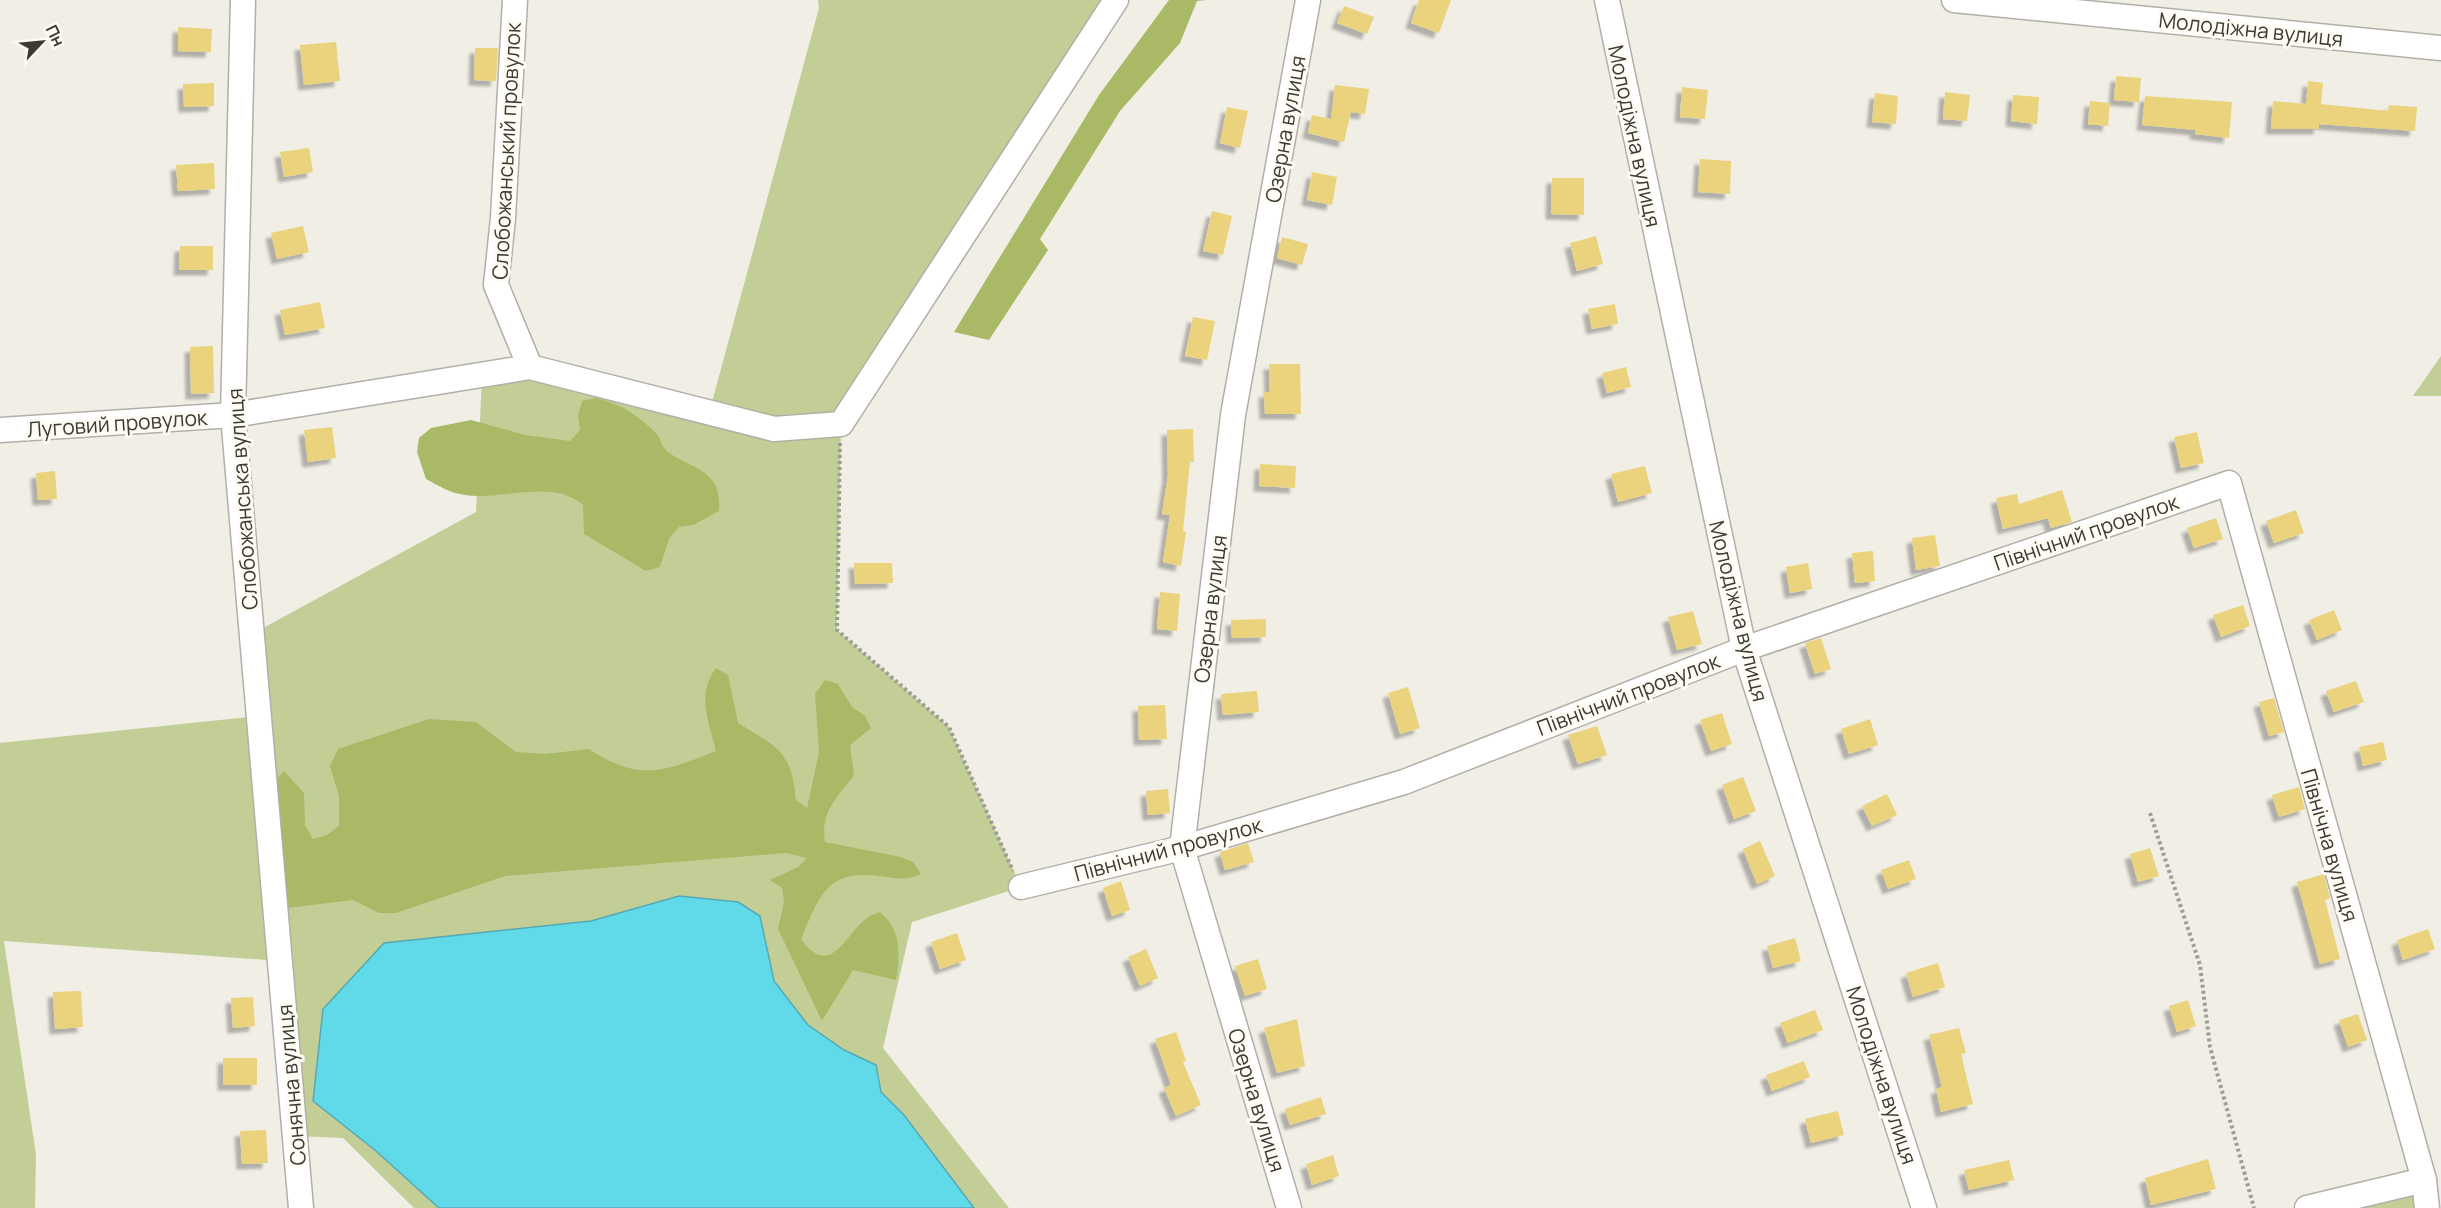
<svg xmlns="http://www.w3.org/2000/svg" width="2441" height="1208" font-family="Manrope,sans-serif">
  <style>
    .green { fill: #c2ce96 }
    .forest { fill: #aab966 }
    .water { fill: #60d9e9; stroke: #55a9b4; stroke-width: 1.5 }
    .building { fill: #ebd37d; filter: url(#shadow) }
    .lines { fill: none; stroke-linecap: round; stroke-linejoin: round }
    .minor-casing { stroke: #b1afa7; stroke-width: 27 }
    .path { stroke: #9d9c95; stroke-width: 4; stroke-dasharray: 3 3; stroke-linecap: butt }
    .minor { stroke: #fff; stroke-width: 24 }
    .labels { text-anchor: middle; dominant-baseline: central; stroke-width: 6; stroke-linejoin: round; paint-order: stroke }
    .street-label { font-size: 21px; fill: #3b3a37; stroke: #fdfbf2 }
  </style>
  <defs>
    <filter id="shadow"><feDropShadow dx="-5.5" dy="5.5" stdDeviation="1.5" flood-color="#0004"/></filter>
  </defs>
  <rect width="100%" height="100%" fill="#f0eee5"/>
  <g class="green">
    <polygon points="818,0 1116,0 841,424 837,630 949,727 1021,887 912,922 883,1048 1009,1208 414,1208 343,1138 295,1136 280,961 4,941 36,1155 35,1208 0,1208 0,743 259,716 252,634 476,512 482,375 530,367 709,413 819,8"/>
    <polygon points="2441,356 2441,396 2413,396"/>
    <polygon points="2424,1180 2427,1208 2307,1208"/>
  </g>
  <g class="forest">
    <polygon points="1169,0 1206,0 1197,1 1180,43 1120,111 1040,239 1048,250 989,340 954,332 1099,95"/>
    <path d="M596 398C624 406 635 413 656 433 661 439 662 448 669 453 695 470 722 470 719 511L693 525 679 527 669 539 660 567 646 571 584 534 583 505C552 478 502 501 465 495 450 493 439 486 426 479L417 452 419 438 431 428 471 420 525 435 570 441 580 430 578 416 582 401Z"/>
    <path d="M716 668 728 675 738 723C778 748 791 750 796 800L807 808 819 752 815 694 825 680 838 684 852 707 865 716 871 728 850 745 854 775C837 798 820 812 825 842L901 857 913 862 921 874C906 881 895 878 879 876 826 869 819 897 801 939 831 980 844 935 867 918 870 915 876 914 880 912 902 931 900 954 896 980L853 970 822 1021 778 929 784 902 782 888 770 880 798 867 807 858 786 853 505 876 396 913H379L353 900 279 909 273 783 284 771 304 793 305 825 313 839 327 835 339 826V796L330 766 338 749 429 719 476 722 516 752 545 754 589 749C640 782 663 772 716 751 709 722 696 694 716 668Z"/>
  </g>
  <polygon class="water" points="679,896 738,902 760,916 774,981 808,1025 844,1050 876,1065 881,1092 904,1115 974,1208 439,1208 376,1151 313,1101 323,1009 384,943 591,921"/>
  <g class="building">
    <polygon points="1419,0 1451,0 1439,33 1411,23"/>
    <polygon points="1344,6 1374,17 1367,34 1337,23"/>
    <polygon points="178,27 212,29 211,52 178,51"/>
    <polygon points="336,42 340,81 304,85 300,45"/>
    <polygon points="475,48 498,48 496,81 474,80"/>
    <polygon points="2116,76 2141,78 2139,102 2114,100"/>
    <polygon points="2308,81 2323,83 2321,104 2388,111 2389,105 2417,107 2415,131 2319,124 2319,129 2271,129 2273,101 2306,104"/>
    <polygon points="214,83 214,106 184,107 183,84"/>
    <polygon points="1335,85 1369,89 1365,114 1351,112 1344,142 1308,133 1312,115 1331,119"/>
    <polygon points="1682,87 1708,90 1705,119 1680,117"/>
    <polygon points="1945,92 1970,95 1967,121 1943,119"/>
    <polygon points="1875,93 1898,96 1896,124 1872,122"/>
    <polygon points="2013,95 2039,97 2037,124 2011,121"/>
    <polygon points="2145,96 2232,102 2229,138 2195,134 2196,130 2142,125"/>
    <polygon points="2090,101 2110,103 2108,126 2088,124"/>
    <polygon points="1227,107 1248,111 1240,148 1220,143"/>
    <polygon points="309,148 313,172 284,177 280,152"/>
    <polygon points="1700,159 1731,161 1730,194 1698,192"/>
    <polygon points="214,163 215,189 178,191 176,165"/>
    <polygon points="1312,172 1337,177 1332,205 1307,200"/>
    <polygon points="1552,178 1584,178 1584,215 1551,214"/>
    <polygon points="1212,211 1232,216 1223,255 1203,251"/>
    <polygon points="303,226 309,252 277,259 271,233"/>
    <polygon points="1596,236 1603,264 1577,271 1570,243"/>
    <polygon points="1282,237 1308,244 1302,265 1277,258"/>
    <polygon points="180,246 213,246 213,270 179,270"/>
    <polygon points="320,302 325,328 285,335 280,310"/>
    <polygon points="1615,304 1618,324 1592,329 1588,309"/>
    <polygon points="1193,317 1215,321 1207,360 1185,356"/>
    <polygon points="213,346 214,393 191,394 190,347"/>
    <polygon points="1269,364 1300,364 1301,414 1265,414 1264,392 1270,392"/>
    <polygon points="1626,367 1631,387 1607,393 1602,373"/>
    <polygon points="332,427 336,458 308,462 304,430"/>
    <polygon points="1193,429 1194,462 1190,462 1183,531 1186,532 1181,566 1163,562 1170,515 1162,514 1168,475 1167,430"/>
    <polygon points="2197,432 2204,463 2181,468 2174,437"/>
    <polygon points="1260,464 1296,466 1295,488 1259,486"/>
    <polygon points="1645,466 1652,493 1618,502 1611,474"/>
    <polygon points="55,471 57,499 38,500 36,473"/>
    <polygon points="2062,490 2072,522 2051,528 2048,518 2003,529 1996,498 2017,494 2019,504"/>
    <polygon points="2296,510 2304,533 2274,543 2266,521"/>
    <polygon points="2216,518 2223,539 2194,548 2187,528"/>
    <polygon points="1935,535 1940,566 1916,570 1912,538"/>
    <polygon points="1873,551 1875,581 1855,583 1852,553"/>
    <polygon points="854,563 892,563 893,583 855,584"/>
    <polygon points="1808,563 1812,589 1790,593 1786,567"/>
    <polygon points="1160,592 1180,594 1177,631 1157,629"/>
    <polygon points="2243,605 2250,626 2221,637 2213,615"/>
    <polygon points="2334,610 2342,630 2317,640 2309,620"/>
    <polygon points="1693,611 1702,644 1677,650 1668,617"/>
    <polygon points="1266,619 1266,637 1232,638 1231,620"/>
    <polygon points="1821,638 1831,669 1815,674 1805,643"/>
    <polygon points="2356,681 2364,702 2334,712 2326,691"/>
    <polygon points="1408,687 1420,728 1400,734 1388,693"/>
    <polygon points="1257,691 1259,712 1223,715 1221,694"/>
    <polygon points="2274,698 2284,732 2269,736 2259,702"/>
    <polygon points="1165,705 1167,739 1139,740 1138,706"/>
    <polygon points="1722,713 1732,744 1711,751 1700,720"/>
    <polygon points="1870,719 1878,745 1849,754 1841,729"/>
    <polygon points="1597,726 1607,755 1578,764 1568,735"/>
    <polygon points="2383,742 2387,760 2363,766 2359,747"/>
    <polygon points="1743,777 1756,811 1734,819 1722,785"/>
    <polygon points="2299,787 2305,809 2279,817 2272,795"/>
    <polygon points="1168,789 1170,813 1148,815 1146,791"/>
    <polygon points="1887,794 1897,815 1872,826 1862,806"/>
    <polygon points="1760,841 1775,876 1757,884 1743,849"/>
    <polygon points="1248,843 1254,862 1225,870 1220,852"/>
    <polygon points="2150,848 2159,876 2138,882 2130,854"/>
    <polygon points="1909,860 1916,879 1888,889 1881,870"/>
    <polygon points="2324,874 2330,898 2325,900 2340,959 2320,964 2297,882"/>
    <polygon points="1121,881 1130,910 1112,916 1103,888"/>
    <polygon points="2428,929 2435,949 2403,960 2397,940"/>
    <polygon points="957,933 966,960 940,969 931,942"/>
    <polygon points="1795,938 1801,961 1773,968 1767,946"/>
    <polygon points="1146,949 1158,978 1140,986 1128,957"/>
    <polygon points="1258,959 1267,989 1245,996 1235,966"/>
    <polygon points="1938,963 1945,987 1913,997 1906,973"/>
    <polygon points="81,991 83,1027 55,1029 53,992"/>
    <polygon points="253,997 255,1026 233,1028 231,998"/>
    <polygon points="2188,1000 2196,1026 2177,1032 2169,1006"/>
    <polygon points="1815,1010 1823,1030 1788,1043 1780,1023"/>
    <polygon points="2358,1014 2367,1040 2348,1047 2339,1020"/>
    <polygon points="1297,1019 1305,1066 1277,1073 1264,1028"/>
    <polygon points="1959,1028 1966,1053 1961,1054 1973,1104 1941,1112 1936,1089 1942,1087 1929,1035"/>
    <polygon points="1176,1032 1186,1061 1183,1062 1201,1105 1176,1116 1164,1088 1171,1085 1155,1039"/>
    <rect x="223" y="1058" width="34" height="27"/>
    <polygon points="1804,1061 1810,1077 1772,1091 1766,1075"/>
    <polygon points="1321,1097 1326,1114 1290,1125 1285,1109"/>
    <polygon points="1838,1111 1844,1135 1811,1143 1805,1119"/>
    <polygon points="266,1130 268,1163 242,1164 240,1131"/>
    <polygon points="1333,1155 1339,1176 1312,1185 1306,1164"/>
    <polygon points="2208,1159 2216,1189 2151,1205 2145,1178"/>
    <polygon points="2009,1160 2014,1180 1969,1190 1964,1170"/>
  </g>
  <g class="lines">
    <g class="minor-casing">
      <g id="minor">
        <polyline points="243,0 233,415 301,1208"/>
        <polyline points="515,0 503,218 496,285 530,367"/>
        <polyline points="1607,0 1744,649 1924,1208"/>
        <polyline points="1954,0 2441,48"/>
        <polyline points="0,430 233,415 530,367 774,429 841,424 1116,0"/>
        <polyline points="1021,887 1182,848 1404,782 1744,649 2229,483 2424,1180 2427,1208"/>
        <polyline points="1289,1208 1182,848 1233,415 1308,0"/>
        <polyline points="2307,1208 2424,1180"/>
      </g>
    </g>
    <g class="path">
      <polyline points="840,443 837,630 949,727 1013,871"/>
      <polyline points="2150,813 2200,965 2210,1047 2254,1208"/>
    </g>
    <use href="#minor" class="minor"/>
  </g>
  <g class="labels">
    <g class="street-label">
      <text transform="translate(2251 29) rotate(6)">Молодіжна вулиця</text>
      <text transform="translate(1285 129) rotate(-80)">Озерна вулиця</text>
      <text transform="translate(1635 136) rotate(78)">Молодіжна вулиця</text>
      <text transform="translate(506 151) rotate(-87)">Слобожанський провулок</text>
      <text transform="translate(117 423) rotate(-4)">Луговий провулок</text>
      <text transform="translate(242 499) rotate(-94)">Слобожанська вулиця</text>
      <text transform="translate(2086 532) rotate(-19)">Північний провулок</text>
      <text transform="translate(1210 609) rotate(-83)">Озерна вулиця</text>
      <text transform="translate(1739 611) rotate(76)">Молодіжна вулиця</text>
      <text transform="translate(1628 694) rotate(-21)">Північний провулок</text>
      <text transform="translate(2330 845) rotate(74)">Північна вулиця</text>
      <text transform="translate(1168 849) rotate(-15)">Північний провулок</text>
      <text transform="translate(1882 1075) rotate(72)">Молодіжна вулиця</text>
      <text transform="translate(291 1085) rotate(-95)">Сонячна вулиця</text>
      <text transform="translate(1257 1100) rotate(73)">Озерна вулиця</text>
    </g>
  </g>
  <g transform="translate(42 42) rotate(64)" stroke="#fdfbf2" stroke-width="4.5" paint-order="stroke">
  <path d="M0-4.5L10 22L0 15L-10 22Z" fill="#3b3a37"/>
  <text y="-9" font-size="16" font-weight="bold" text-anchor="middle" fill="#3b3a37">Пн</text>
  </g>
</svg>
